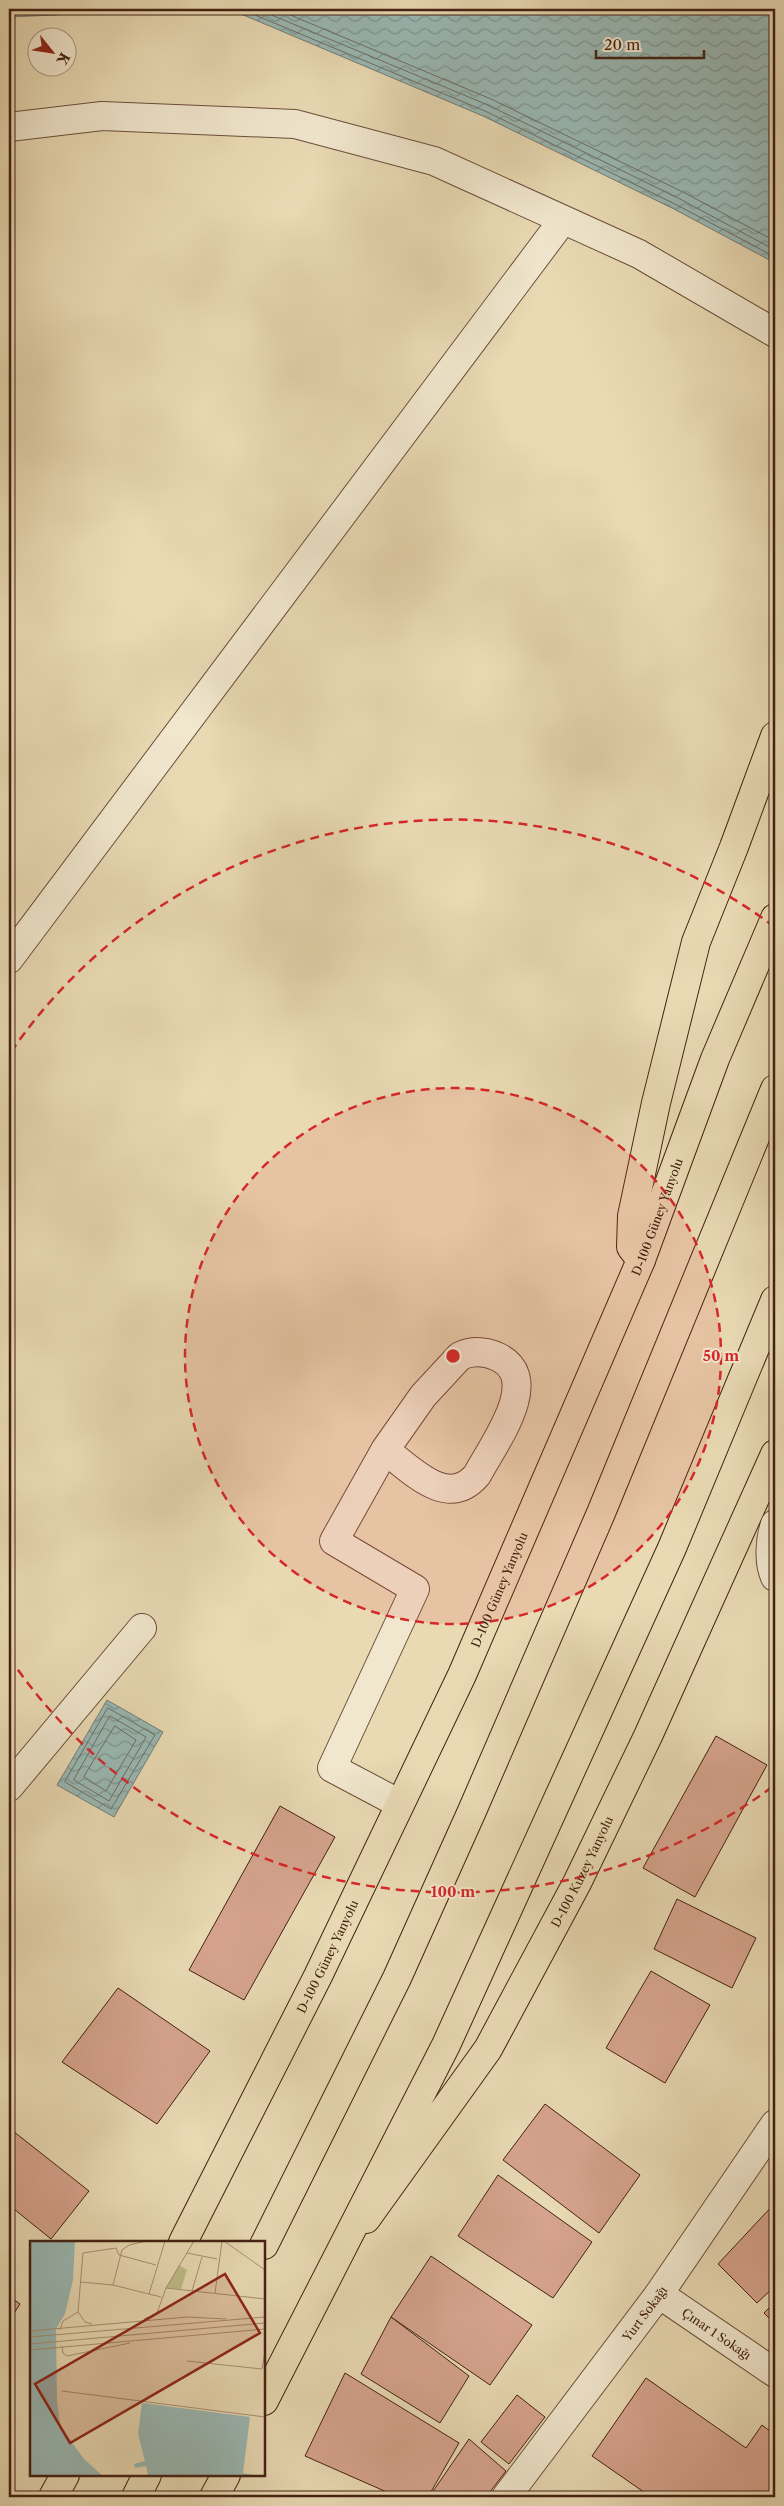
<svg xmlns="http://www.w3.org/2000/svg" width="784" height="2506" font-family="'Libre Caslon Text',serif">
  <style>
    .water { fill: url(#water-waves); stroke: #777c74 }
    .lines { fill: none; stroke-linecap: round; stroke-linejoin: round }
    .shore { stroke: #6e6d64; stroke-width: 1 }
    .building { fill: #d6a48e; stroke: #432112 }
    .minor-casing { stroke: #6c4f3a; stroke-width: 30 }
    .major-casing { stroke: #432112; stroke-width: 30 }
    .highway-casing { stroke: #432112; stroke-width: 30 }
    .minor { stroke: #f1e7ce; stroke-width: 28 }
    .major { stroke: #e9dab4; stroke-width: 28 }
    .highway { stroke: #e9dab4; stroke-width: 28 }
    .ring { fill: none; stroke: #d62828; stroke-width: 2.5; stroke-dasharray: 9 6 }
    .labels { text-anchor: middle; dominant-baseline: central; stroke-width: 4; stroke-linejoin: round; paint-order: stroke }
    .street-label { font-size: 12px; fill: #432112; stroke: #f1e7ce }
    .inset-road { fill: none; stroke: #a79073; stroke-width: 1 }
    .view { fill: #8f2418; fill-opacity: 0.15; stroke: #8f2418; stroke-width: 2.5 }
    .inset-edge { fill: none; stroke: #432112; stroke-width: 2.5 }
    .centre { fill: #d62828; stroke: #f1e7ce; stroke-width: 2.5 }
    .ring-label { font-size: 15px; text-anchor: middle; font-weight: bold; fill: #d62828; stroke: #f1e7ce; stroke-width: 4; stroke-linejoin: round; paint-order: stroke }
  </style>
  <defs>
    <pattern id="water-waves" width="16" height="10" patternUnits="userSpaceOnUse" patternTransform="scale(1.25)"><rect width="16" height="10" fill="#99b9b5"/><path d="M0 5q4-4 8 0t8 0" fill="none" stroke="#7e9692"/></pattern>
  </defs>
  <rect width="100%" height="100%" fill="#e9dab4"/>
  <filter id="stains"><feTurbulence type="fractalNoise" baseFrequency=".004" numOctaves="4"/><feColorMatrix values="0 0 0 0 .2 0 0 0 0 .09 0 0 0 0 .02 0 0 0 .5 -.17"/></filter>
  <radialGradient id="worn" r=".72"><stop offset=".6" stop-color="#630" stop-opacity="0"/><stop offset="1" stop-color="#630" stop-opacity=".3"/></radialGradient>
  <g class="water">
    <polygon points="9,9 775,9 775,263 674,209 483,116 241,14 124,12 9,17"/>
    <polygon points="107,1700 163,1732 114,1817 57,1785"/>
  </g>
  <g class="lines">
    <g class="shore">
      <polyline points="212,9 243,10 485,111 677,205 775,257"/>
      <polyline points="257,9 488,105 680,199 775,250"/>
      <polyline points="276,9 491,99 683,192 775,241"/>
      <polyline points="9,12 89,9"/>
      <polygon points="108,1708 155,1735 111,1809 65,1782"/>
      <polygon points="110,1716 146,1737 109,1801 74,1780"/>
      <polygon points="115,1726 136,1740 106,1791 84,1777"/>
    </g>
  </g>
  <g class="building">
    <polygon points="716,1736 767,1765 695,1897 643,1868"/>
    <polygon points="280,1806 335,1837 244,2000 189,1970"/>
    <polygon points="677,1899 756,1938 732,1988 654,1949"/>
    <polygon points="651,1971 710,2005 665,2083 606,2048"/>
    <polygon points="118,1988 210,2051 157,2124 62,2062"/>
    <polygon points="545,2104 640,2175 599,2233 503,2160"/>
    <polygon points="13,2131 89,2191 51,2239 9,2205 9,2136"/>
    <polygon points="498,2175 592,2242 553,2298 458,2236"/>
    <polygon points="775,2203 775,2286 757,2303 718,2264"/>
    <polygon points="431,2256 532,2325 490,2385 391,2317"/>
    <polygon points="9,2296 20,2304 9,2321"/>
    <polygon points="775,2302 775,2324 764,2313"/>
    <polygon points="391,2317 469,2376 440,2423 361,2374"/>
    <polygon points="345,2373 459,2443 428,2497 398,2497 305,2456"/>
    <polygon points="646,2378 746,2448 762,2425 775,2435 775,2497 651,2497 592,2456"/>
    <polygon points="517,2395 545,2417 509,2464 481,2442"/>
    <polygon points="469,2439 506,2471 486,2497 429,2497"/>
  </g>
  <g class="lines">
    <g class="minor-casing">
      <g id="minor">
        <polyline points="9,127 102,116 295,124 434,161 639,254 775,333"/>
        <polyline points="9,959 563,220"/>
        <path d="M385 1450C411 1469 447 1510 477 1475 492 1446 544 1379 498 1357 485 1351 473 1350 460 1356L423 1396 385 1450 334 1541 415 1589 332 1768 400 1804"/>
        <path d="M775 1524C770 1539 768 1562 775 1577"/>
        <polyline points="9,1787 142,1628"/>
        <path id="s1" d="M659 2294 775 2373"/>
        <path id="s2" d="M506 2497 659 2294 775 2124"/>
      </g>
    </g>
    <g class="major-casing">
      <g id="major">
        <polyline points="641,1260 631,1247 632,1216 656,1103 696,942 734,847 775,736"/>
        <path id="s3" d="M366 2219 488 2049 577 1883 648 1736 775 1454"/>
        <path id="s4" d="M183 2242 318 1976 462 1675 641 1260 715 1059 775 918"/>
        <polyline points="53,2497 65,2475"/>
      </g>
    </g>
    <g class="highway-casing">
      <g id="highway">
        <polyline points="264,2245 397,1978 472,1811 601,1513 775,1089"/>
        <polyline points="264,2401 446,2045 672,1548 775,1300"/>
        <polyline points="136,2497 147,2475"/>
        <polyline points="214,2497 226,2475"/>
      </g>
    </g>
    <use href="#minor" class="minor"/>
    <use href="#major" class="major"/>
    <use href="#highway" class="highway"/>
  </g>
  <circle cx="453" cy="1356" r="268" fill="#d62828" fill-opacity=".12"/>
  <g class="ring">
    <circle cx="453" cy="1356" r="268"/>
    <path d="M772 1787A536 536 0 0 1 11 1660M11 1052A536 536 0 0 1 772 925"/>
  </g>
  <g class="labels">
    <g class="street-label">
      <text stroke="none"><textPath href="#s4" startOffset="1130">D-100 Güney Yanyolu</textPath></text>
      <text stroke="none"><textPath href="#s4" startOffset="725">D-100 Güney Yanyolu</textPath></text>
      <text stroke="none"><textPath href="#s3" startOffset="410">D-100 Kuzey Yanyolu</textPath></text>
      <text stroke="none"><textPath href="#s4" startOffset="320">D-100 Güney Yanyolu</textPath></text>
      <text stroke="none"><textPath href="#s2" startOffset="230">Yurt Sokağı</textPath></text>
      <text stroke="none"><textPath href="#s1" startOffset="70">Çınar 1 Sokağı</textPath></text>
    </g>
  </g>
  <g transform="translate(30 2241)">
    <rect width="235" height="235" fill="#e9dab4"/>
    <path d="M149 24 157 29 151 48 136 47Z" fill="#bdbd88"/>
    <path d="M0 0H45L43 39 35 73 26 88 27 160 30 183 35 192 54 218 73 235H0ZM112 162 220 176 213 232 229 235H118L116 225 105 227 104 223 115 220 108 193Z" fill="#99b9b5"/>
    <path class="inset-road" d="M194 0 235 29M157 12 187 18M89 14 126 24M51 41 83 44 131 56M83 44 92 9 99 4 117 0M136 47 235 58M162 50 172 16M185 52 192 0M119 53 135 0M48 71 53 12 86 7 89 14M114 78 127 72 136 47 164 0M30 89 33 80 48 71 55 81 62 83M0 90 157 76 196 78M0 96 235 76M0 103 235 82M32 105 33 112 37 115 100 102M0 109 235 88M157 120 232 128 235 111M32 150 235 176"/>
    <path class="view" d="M195 33 230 92 40 202 5 143Z"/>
    <rect width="235" height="235" class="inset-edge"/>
  </g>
  <circle cx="453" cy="1356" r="8" class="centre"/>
  <g class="ring-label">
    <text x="721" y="1361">50 m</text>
    <text x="453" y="1897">100 m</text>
  </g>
  <rect width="784" height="2506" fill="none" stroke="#e9dab4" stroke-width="30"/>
  <rect x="10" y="10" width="764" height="2486" fill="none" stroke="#432112" stroke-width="2.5"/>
  <rect x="15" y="15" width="754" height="2476" fill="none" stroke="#432112"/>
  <g transform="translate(52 52) rotate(120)"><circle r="24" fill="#f1e7ce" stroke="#ab9883"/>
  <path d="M0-4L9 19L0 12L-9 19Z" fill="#8f2418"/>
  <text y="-8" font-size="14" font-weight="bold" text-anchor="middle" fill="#432112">K</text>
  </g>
  <path d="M596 50v8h108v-8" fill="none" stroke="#432112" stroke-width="2.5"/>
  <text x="604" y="50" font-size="15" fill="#432112" stroke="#f1e7ce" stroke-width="4" paint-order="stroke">20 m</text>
  <rect width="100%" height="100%" filter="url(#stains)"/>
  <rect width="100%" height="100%" fill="url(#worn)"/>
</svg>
